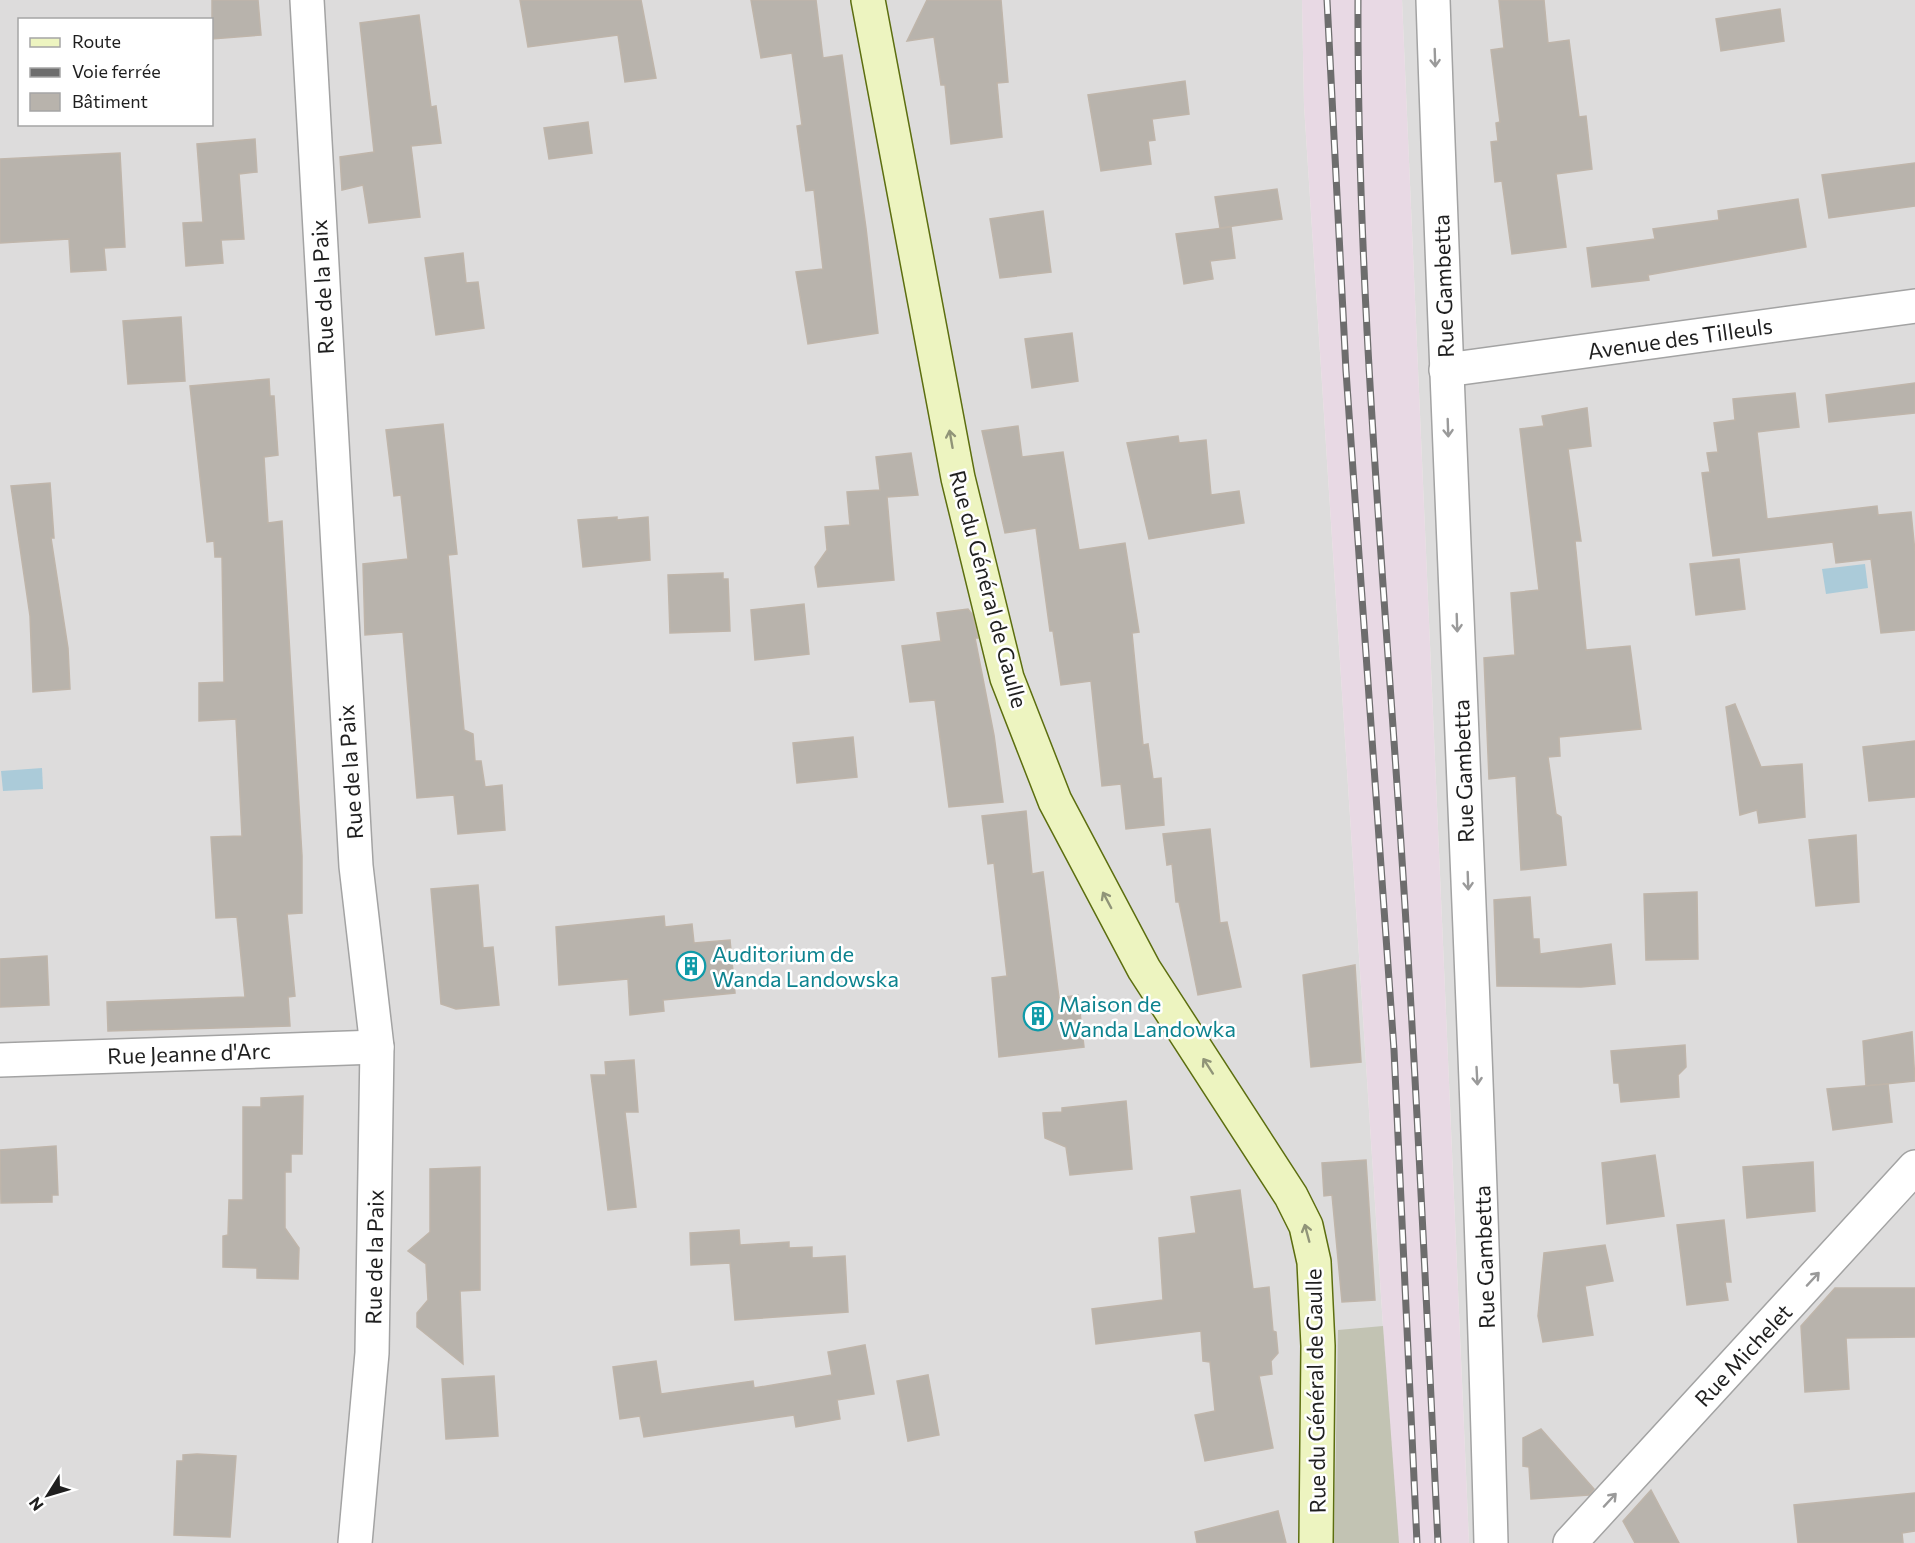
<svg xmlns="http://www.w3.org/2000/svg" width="1915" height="1543" font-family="Commissioner,sans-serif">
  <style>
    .residential { fill: #dddcdc; fill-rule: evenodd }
    .industrial { fill: #e8d9e4 }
    .construction { fill: #c2c3b3 }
    .water { fill: #abcbd9 }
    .building { fill: #b8b3ac; stroke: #bfb5aa; stroke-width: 1.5 }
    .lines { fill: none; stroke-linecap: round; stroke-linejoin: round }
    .street-casing { stroke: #a3a3a3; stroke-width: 36 }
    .secondary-casing { stroke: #5c6e0f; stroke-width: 36 }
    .street { stroke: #fff; stroke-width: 33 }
    .secondary { stroke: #edf4c0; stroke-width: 33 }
    .rail-casing { stroke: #6d6d6d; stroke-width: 7 }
    .rail { stroke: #fff; stroke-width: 4.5; stroke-dasharray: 14; stroke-linecap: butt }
    .oneway { stroke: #9a9a9a }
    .oneway2 { stroke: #909478 }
    .labels { text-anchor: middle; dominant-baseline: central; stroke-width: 5; stroke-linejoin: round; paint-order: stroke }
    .street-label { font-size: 22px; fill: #1f1f1f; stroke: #fff }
    .culture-label { font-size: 22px; fill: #0d838f; stroke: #fff; text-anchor: start }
  </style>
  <rect width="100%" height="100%" fill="#efede7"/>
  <g class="residential">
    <path d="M0 0H1302L1304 105 1397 1543H0ZM20 20H212V124H20Z"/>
    <polygon points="1402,0 1915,0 1915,1543 1469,1543"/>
  </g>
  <polygon class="industrial" points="1302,0 1402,0 1469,1543 1397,1543 1304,105"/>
  <polygon class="construction" points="1383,1326 1399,1543 1334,1543 1338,1330"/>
  <g class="water">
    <polygon points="1865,564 1868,588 1826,594 1822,569"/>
    <polygon points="42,768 43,789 3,791 1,771"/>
  </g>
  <g class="building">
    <polygon points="212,0 258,0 261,35 212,39"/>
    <polygon points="520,0 641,0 656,78 625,82 618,35 528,47"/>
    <polygon points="751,0 816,0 823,58 842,55 866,228 878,333 808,344 796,272 823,269 814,190 806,191 797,126 802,125 792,53 761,58"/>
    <polygon points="927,0 1001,0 1008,82 997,83 1002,137 951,144 945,85 941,85 934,37 907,41"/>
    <polygon points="1499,0 1544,0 1548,43 1569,40 1579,117 1586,116 1592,169 1556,174 1566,247 1512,254 1502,181 1495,182 1491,142 1498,141 1496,123 1500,122 1491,50 1504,48"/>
    <polygon points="1780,9 1784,41 1721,51 1716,19"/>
    <polygon points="419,15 431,107 436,106 441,143 411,146 420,217 369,223 363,185 342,190 340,157 374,152 360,23"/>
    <polygon points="1185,81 1189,114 1152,119 1155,140 1148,141 1151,164 1101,171 1088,95"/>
    <polygon points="588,122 592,153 549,159 544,128"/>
    <polygon points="255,139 257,172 239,174 244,239 221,240 223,263 186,266 183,223 203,222 197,144"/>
    <polygon points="120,153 125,247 104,248 106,270 71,272 69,239 0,243 0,159"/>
    <polygon points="1915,163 1915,206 1829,218 1822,175"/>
    <polygon points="1277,189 1282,219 1220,228 1215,197"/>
    <polygon points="1798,199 1806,247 1648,275 1649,280 1592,287 1587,248 1655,239 1653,229 1719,220 1718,211"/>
    <polygon points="1043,211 1051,272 1000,278 990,219"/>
    <polygon points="1231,227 1235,258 1210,261 1213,279 1184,284 1176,234"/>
    <polygon points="463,253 466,283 478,282 484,328 436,335 425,258"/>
    <polygon points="181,317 185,381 128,384 123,321"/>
    <polygon points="1072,333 1078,381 1032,388 1025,339"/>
    <polygon points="269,379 270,396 274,396 278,455 264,457 268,523 282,521 302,856 302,913 287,914 295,996 288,997 290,1026 108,1031 107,1002 245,997 237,917 216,918 211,837 242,836 236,719 199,721 199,683 224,682 222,557 215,557 214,541 207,542 190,386"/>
    <polygon points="1915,383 1915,413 1829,422 1826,395"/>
    <polygon points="1795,393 1799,427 1757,432 1767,519 1877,506 1878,515 1911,512 1915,552 1915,630 1881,633 1871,559 1836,563 1833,542 1713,556 1702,473 1710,472 1707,453 1718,452 1714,423 1735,420 1733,399"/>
    <polygon points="1587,408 1591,446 1568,449 1581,541 1575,541 1586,650 1630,646 1641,729 1559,737 1560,756 1548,757 1556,814 1561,817 1566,865 1521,870 1516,776 1489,779 1484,658 1515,655 1511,593 1539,590 1520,429 1544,426 1542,416"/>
    <polygon points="443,424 457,554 448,555 464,730 473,734 475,761 481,761 485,787 502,785 505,830 458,834 454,795 417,798 403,632 365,635 363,564 408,559 401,495 394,496 386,430"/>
    <polygon points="1018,426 1022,457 1063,452 1079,550 1125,543 1139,632 1132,633 1143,745 1148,744 1153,779 1161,778 1164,825 1126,829 1121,784 1102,786 1091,681 1061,685 1053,631 1050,631 1036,528 1005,533 982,431"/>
    <polygon points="1178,436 1179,443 1206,440 1211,495 1239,491 1244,523 1149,539 1127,443"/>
    <polygon points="911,453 918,495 887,497 894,580 818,587 815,567 827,550 825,527 850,525 847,492 880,490 876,457"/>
    <polygon points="50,483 54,538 51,538 68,648 70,689 33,692 30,616 11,486"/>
    <polygon points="617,517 617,520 648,517 650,560 583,567 578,520"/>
    <polygon points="1739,559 1745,609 1696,615 1690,564"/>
    <polygon points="723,573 723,579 728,579 730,631 670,633 668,575"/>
    <polygon points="804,604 809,654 755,660 751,610"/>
    <polygon points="968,609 972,614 978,638 975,638 994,735 1003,802 949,807 935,700 910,702 902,646 941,641 937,613"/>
    <polygon points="1735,704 1761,767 1802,764 1805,817 1759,823 1757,810 1740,815 1726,707"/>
    <polygon points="853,737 857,777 797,783 793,743"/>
    <polygon points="1915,741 1915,797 1869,801 1863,747"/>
    <polygon points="1026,811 1032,874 1043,872 1059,998 1078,995 1084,1047 999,1057 992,978 1007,976 994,863 988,864 982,816"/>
    <polygon points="1210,829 1220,923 1227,922 1241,987 1198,995 1179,902 1176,902 1172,864 1167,865 1163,834"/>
    <polygon points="1856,835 1859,902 1816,906 1809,840"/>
    <polygon points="478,885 483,948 493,947 499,1005 456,1009 441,1004 431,889"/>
    <polygon points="1697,892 1698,959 1646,960 1644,894"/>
    <polygon points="1530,897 1533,939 1539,939 1540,954 1611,944 1615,984 1581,987 1497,986 1494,900"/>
    <polygon points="664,916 665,927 692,924 694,943 730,940 735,993 663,1000 664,1011 630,1015 628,979 559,985 556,927"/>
    <polygon points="47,956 49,1005 0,1007 0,959"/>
    <polygon points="1355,965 1361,1062 1311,1067 1303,975"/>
    <polygon points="1912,1032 1915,1081 1866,1086 1863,1041"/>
    <polygon points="1685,1045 1686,1067 1678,1075 1679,1097 1621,1102 1619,1083 1614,1083 1611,1051"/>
    <polygon points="634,1060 638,1112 625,1112 636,1207 608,1210 591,1075 606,1075 605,1062"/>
    <polygon points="1888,1084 1892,1122 1833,1130 1827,1089"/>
    <polygon points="303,1096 302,1154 291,1154 291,1172 285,1172 285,1228 299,1248 298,1279 257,1278 257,1268 223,1267 223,1236 228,1235 229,1200 243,1200 243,1107 261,1107 261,1098"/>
    <polygon points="1126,1101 1132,1169 1070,1175 1066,1147 1045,1138 1043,1113 1062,1112 1062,1108"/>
    <polygon points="56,1146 58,1195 52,1195 52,1202 1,1203 0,1150"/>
    <polygon points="1655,1155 1664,1216 1607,1224 1602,1163"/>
    <polygon points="1366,1160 1375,1300 1342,1302 1332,1195 1324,1196 1322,1163"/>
    <polygon points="1813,1162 1815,1211 1747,1218 1743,1167"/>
    <polygon points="480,1167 480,1290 460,1291 463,1364 417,1327 417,1313 428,1300 426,1264 408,1251 430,1232 430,1169"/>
    <polygon points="1240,1190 1253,1289 1269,1287 1273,1331 1276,1332 1278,1353 1271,1361 1272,1374 1259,1376 1273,1448 1205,1461 1195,1415 1215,1411 1210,1362 1203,1361 1201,1331 1096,1344 1092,1309 1163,1300 1159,1238 1196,1233 1191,1197"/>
    <polygon points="1724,1220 1731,1282 1725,1282 1728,1300 1687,1305 1677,1225"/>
    <polygon points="739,1230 740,1245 789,1242 789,1248 812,1247 812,1258 845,1256 848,1312 735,1320 730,1263 691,1265 690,1233"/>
    <polygon points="1605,1245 1613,1281 1585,1286 1593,1335 1543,1342 1538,1316 1544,1253"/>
    <polygon points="1835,1288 1915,1288 1915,1337 1846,1338 1849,1389 1805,1392 1801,1326"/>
    <polygon points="865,1345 874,1394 837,1400 840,1419 796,1427 794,1415 644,1437 640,1416 620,1419 613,1367 656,1361 661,1394 753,1381 754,1388 832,1375 828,1352"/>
    <polygon points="928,1375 939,1435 908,1441 897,1381"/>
    <polygon points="494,1376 498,1436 446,1439 442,1379"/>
    <polygon points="1541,1429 1594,1489 1589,1495 1531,1499 1529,1467 1523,1466 1523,1438"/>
    <polygon points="197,1454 236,1456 230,1537 174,1535 177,1461 183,1461 183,1455"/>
    <polygon points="1651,1490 1679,1543 1635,1543 1623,1521"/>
    <polygon points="1915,1493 1915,1531 1902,1533 1903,1543 1798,1543 1794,1505"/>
    <polygon points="1278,1511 1286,1543 1197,1543 1195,1532"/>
  </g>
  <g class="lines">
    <g class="street-casing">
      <g id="street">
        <polyline points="307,0 356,866 377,1047 372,1353 355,1543"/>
        <path d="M1433 0C1450 514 1478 1028 1491 1543"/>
        <polyline points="1446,370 1915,306"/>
        <polyline points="0,1060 377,1047"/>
        <polyline points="1570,1543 1915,1167"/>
      </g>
    </g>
    <g class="secondary-casing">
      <polyline id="secondary" points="868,0 958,478 1007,678 1055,801 1144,969 1291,1196 1306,1226 1314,1262 1318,1346 1316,1543"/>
    </g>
    <use href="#street" class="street"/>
    <use href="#secondary" class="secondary"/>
    <g class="rail-casing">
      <g id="rail">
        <polyline points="1327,0 1346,371 1394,1050 1417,1543"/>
        <path d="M1358 0C1357 267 1380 533 1398 799 1415 1047 1426 1295 1438 1543"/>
      </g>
    </g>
    <use href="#rail" class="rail"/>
  </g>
  <defs><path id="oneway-shaft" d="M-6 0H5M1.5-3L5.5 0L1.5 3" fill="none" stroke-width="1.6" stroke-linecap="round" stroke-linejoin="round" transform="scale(1.5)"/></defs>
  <g class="oneway">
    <use href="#oneway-shaft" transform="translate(1435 58) rotate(88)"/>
    <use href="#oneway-shaft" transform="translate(1448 428) rotate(88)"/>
    <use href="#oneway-shaft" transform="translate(1457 623) rotate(88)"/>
    <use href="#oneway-shaft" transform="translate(1468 881) rotate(88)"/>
    <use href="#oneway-shaft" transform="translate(1477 1076) rotate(87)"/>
    <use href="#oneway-shaft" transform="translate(1813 1279) rotate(-47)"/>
    <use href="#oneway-shaft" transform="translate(1610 1500) rotate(-47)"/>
  </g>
  <g class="oneway2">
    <use href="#oneway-shaft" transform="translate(951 439) rotate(-100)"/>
    <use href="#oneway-shaft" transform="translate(1107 900) rotate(-118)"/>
    <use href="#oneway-shaft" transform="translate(1208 1066) rotate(-123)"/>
    <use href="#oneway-shaft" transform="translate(1307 1233) rotate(-105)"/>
  </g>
  <defs>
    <g id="building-ring" transform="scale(1.5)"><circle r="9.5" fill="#fff" stroke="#0f9aa8" stroke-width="1.5"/><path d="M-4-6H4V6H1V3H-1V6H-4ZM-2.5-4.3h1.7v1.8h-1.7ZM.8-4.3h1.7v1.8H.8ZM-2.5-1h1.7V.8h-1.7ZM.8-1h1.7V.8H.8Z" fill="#0f9aa8"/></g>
  </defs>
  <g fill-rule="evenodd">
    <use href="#building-ring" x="691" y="966"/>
    <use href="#building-ring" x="1038" y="1016"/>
  </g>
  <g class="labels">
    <g class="street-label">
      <text transform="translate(1443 286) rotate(-92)">Rue Gambetta</text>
      <text transform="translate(322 287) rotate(-93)">Rue de la Paix</text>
      <text transform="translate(1680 338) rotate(-8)">Avenue des Tilleuls</text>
      <text transform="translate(989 589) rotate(75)">Rue du Général de Gaulle</text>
      <text transform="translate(1463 771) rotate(-92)">Rue Gambetta</text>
      <text transform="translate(350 772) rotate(-94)">Rue de la Paix</text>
      <text transform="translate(189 1053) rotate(-2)">Rue Jeanne d'Arc</text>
      <text transform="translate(374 1257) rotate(-89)">Rue de la Paix</text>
      <text transform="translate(1484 1257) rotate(-92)">Rue Gambetta</text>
      <text transform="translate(1743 1355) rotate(-47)">Rue Michelet</text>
      <text transform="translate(1315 1391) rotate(-91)">Rue du Général de Gaulle</text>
    </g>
    <g class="culture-label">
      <text x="712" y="953">Auditorium de<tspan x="712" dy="25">Wanda Landowska</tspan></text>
      <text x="1059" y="1003">Maison de<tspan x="1059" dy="25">Wanda Landowka</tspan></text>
    </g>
  </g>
  <rect x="18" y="18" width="195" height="108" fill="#ffffff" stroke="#a5a5a5" stroke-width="1.5"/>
  <rect x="30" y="38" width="30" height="9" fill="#edf4c0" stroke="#a5a5a5" stroke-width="1.5"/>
  <text x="72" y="48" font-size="18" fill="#1f1f1f">Route</text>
  <rect x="30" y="68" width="30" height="9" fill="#6d6d6d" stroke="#a5a5a5" stroke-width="1.5"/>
  <text x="72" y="78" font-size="18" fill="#1f1f1f">Voie ferrée</text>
  <rect x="30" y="93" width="30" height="18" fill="#b8b3ac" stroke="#a5a5a5" stroke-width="1.5"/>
  <text x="72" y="108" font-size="18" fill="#1f1f1f">Bâtiment</text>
  <g transform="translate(48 1495) rotate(233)" stroke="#ffffff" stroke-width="4.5" paint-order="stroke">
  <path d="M0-4.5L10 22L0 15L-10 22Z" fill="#1f1f1f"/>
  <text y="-9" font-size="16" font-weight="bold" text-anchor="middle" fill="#1f1f1f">N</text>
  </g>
</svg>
